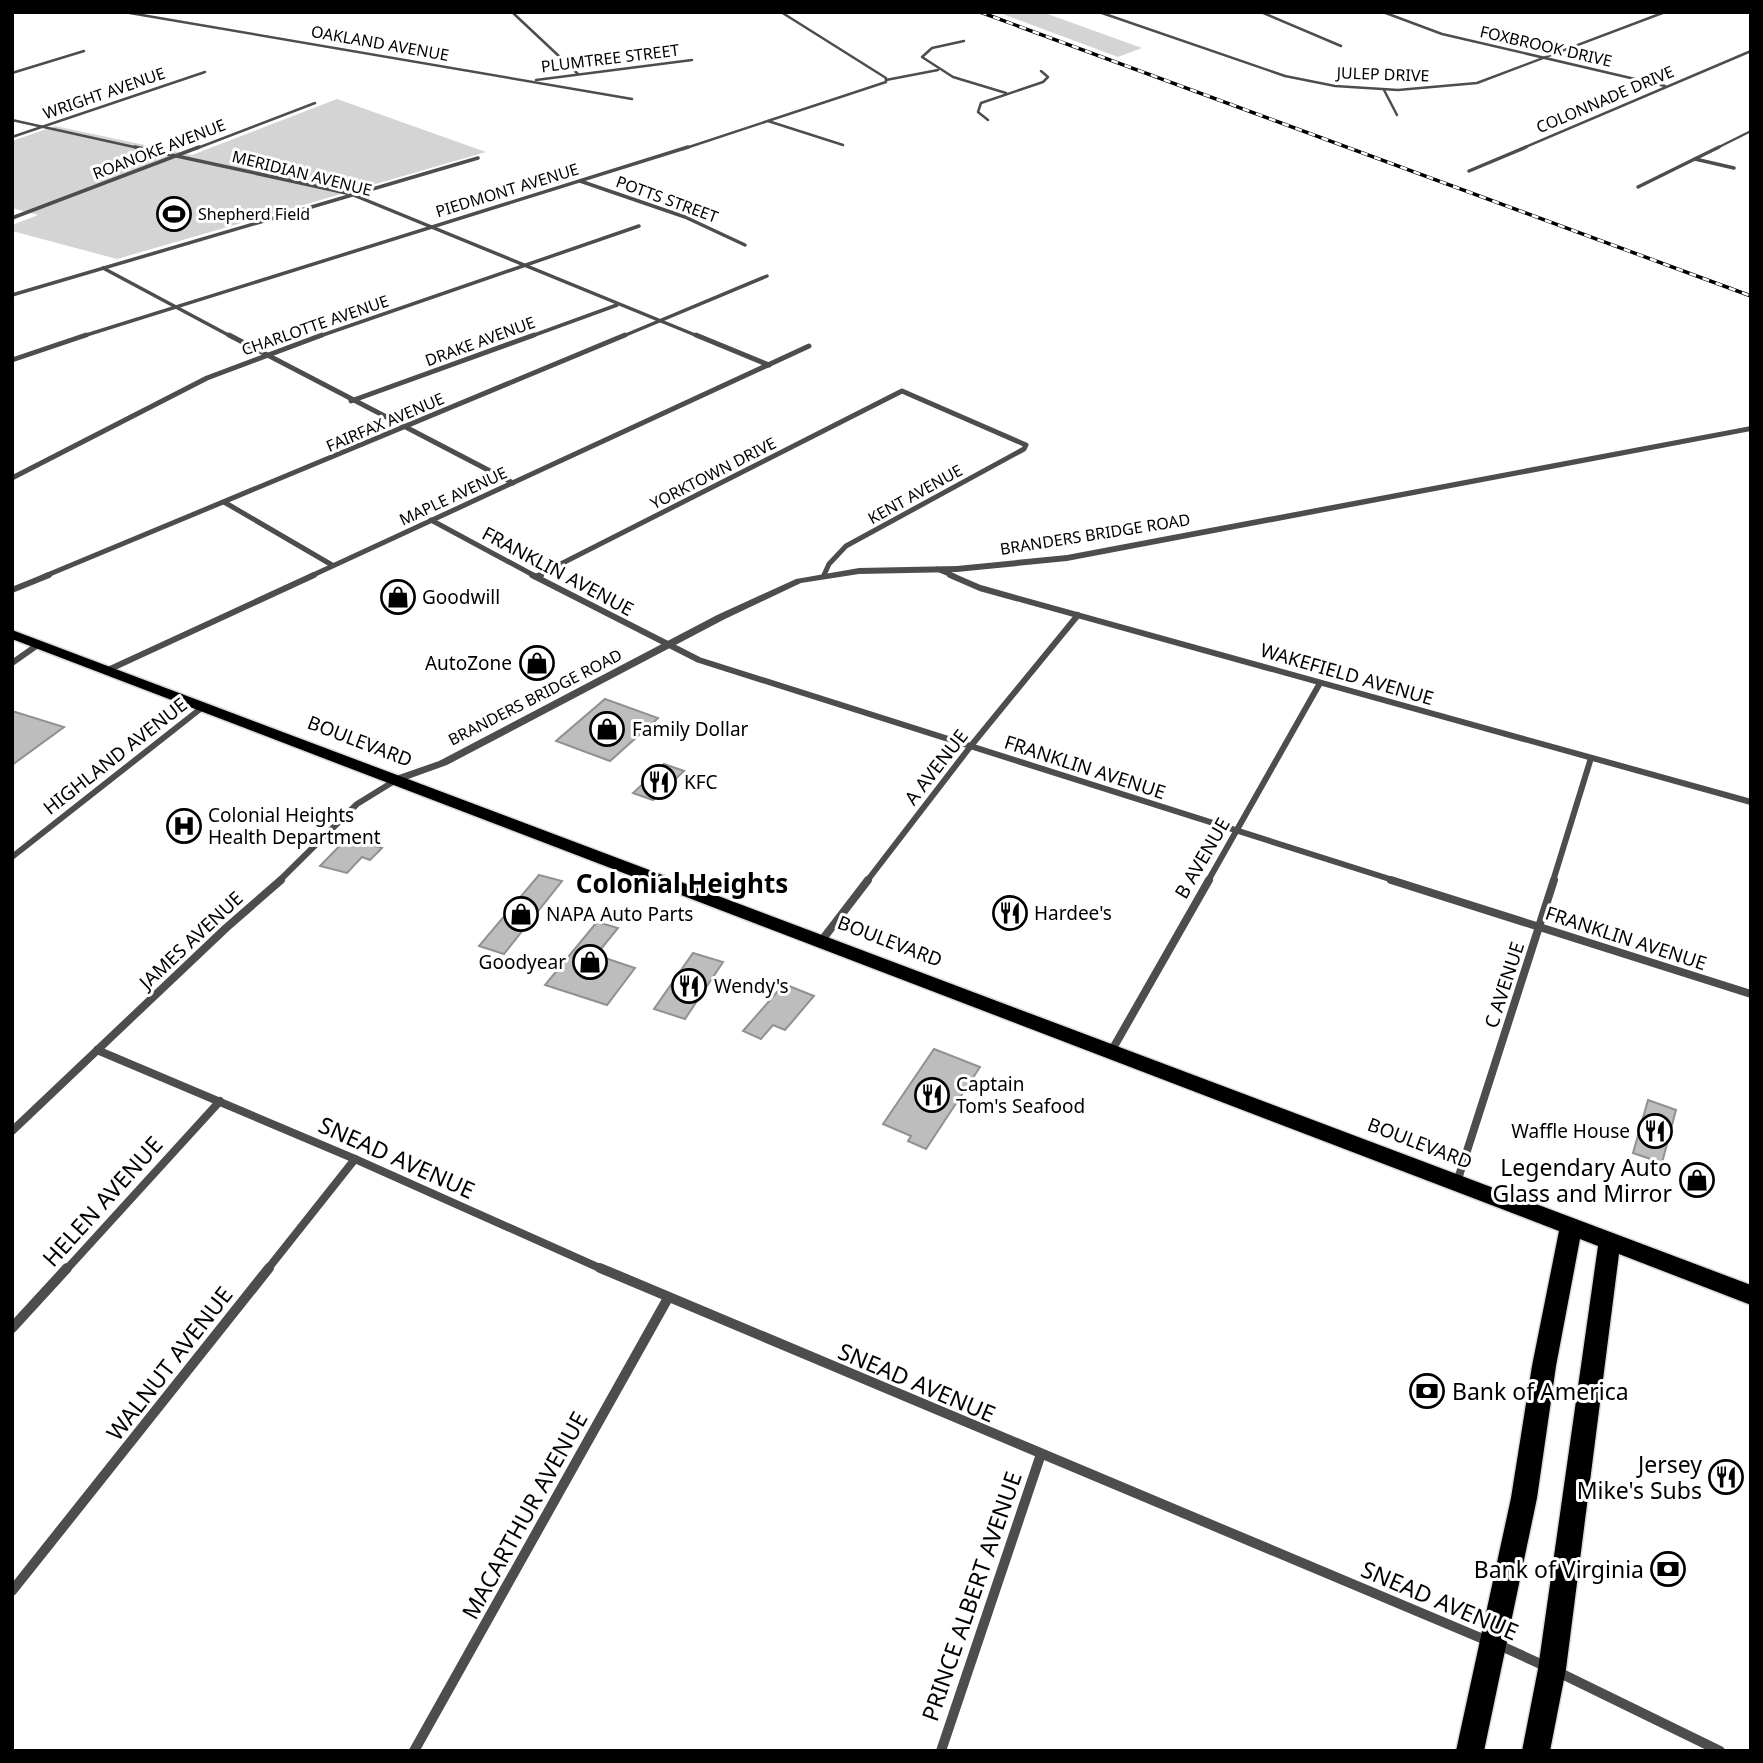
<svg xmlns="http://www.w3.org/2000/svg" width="1763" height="1763" font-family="'Noto Sans',sans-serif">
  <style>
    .green { fill: #d4d4d4 }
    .building { fill: #bdbdbd; stroke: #919191; stroke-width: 2 }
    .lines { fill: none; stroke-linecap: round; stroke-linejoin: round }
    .primary-casing { stroke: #dbdbdb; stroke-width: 3 }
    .minor-far5 { stroke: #4d4d4d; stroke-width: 2.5 }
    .minor-far4 { stroke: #4d4d4d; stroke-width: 3.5 }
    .minor-far3 { stroke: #4d4d4d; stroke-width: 5 }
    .minor-far2 { stroke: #4d4d4d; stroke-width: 6 }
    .minor-far1 { stroke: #4d4d4d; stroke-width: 8 }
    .minor { stroke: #4d4d4d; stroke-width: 10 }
    .tertiary { fill: #4d4d4d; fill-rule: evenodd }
    .primary { fill: #000; fill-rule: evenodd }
    .rail-casing { stroke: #000; stroke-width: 3.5 }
    .rail { stroke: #fff; stroke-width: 2.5; stroke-dasharray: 7; stroke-linecap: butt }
    .labels { text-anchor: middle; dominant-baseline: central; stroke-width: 6; stroke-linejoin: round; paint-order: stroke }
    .far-street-label { font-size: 16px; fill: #000; stroke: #fff }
    .far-poi-label { font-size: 16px; fill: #000; stroke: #fff; text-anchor: start }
    .street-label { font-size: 19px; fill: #000; stroke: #fff }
    .poi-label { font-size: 19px; fill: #000; stroke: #fff; text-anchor: start }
    .near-street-label { font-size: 23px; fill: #000; stroke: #fff }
    .near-poi-label { font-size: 23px; fill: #000; stroke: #fff; text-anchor: end }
    .district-label { font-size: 26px; font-weight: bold; fill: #000; stroke: #fff }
  </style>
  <rect width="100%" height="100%" fill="#fff"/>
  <g class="green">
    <polygon points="997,12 1042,12 1142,48 1118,57"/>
    <polygon points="337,99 486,152 117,259 12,231 12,225 38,215 12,208 12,141 55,126 192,155"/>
  </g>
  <g class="building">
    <polygon points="605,699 658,718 610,761 556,741"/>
    <polygon points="12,711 64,727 12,765"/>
    <polygon points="664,764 684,771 653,800 633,793"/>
    <polygon points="351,834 377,840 372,845 382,848 370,860 362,857 347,873 320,866"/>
    <polygon points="539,875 562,881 504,954 479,946"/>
    <polygon points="597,922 618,928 596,955 635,968 607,1005 545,985"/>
    <polygon points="693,953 723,962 685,1019 654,1009"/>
    <polygon points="784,984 814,996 785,1030 773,1025 761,1039 743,1031"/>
    <polygon points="934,1049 980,1067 926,1149 908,1141 911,1136 883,1124"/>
    <polygon points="1648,1100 1676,1110 1662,1163 1633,1153"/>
  </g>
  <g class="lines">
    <g class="primary-casing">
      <polygon id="primary" points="12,630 1751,1285 1751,1305 1619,1254 1566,1669 1550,1751 1522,1751 1538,1669 1598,1246 1580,1239 1556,1366 1537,1498 1484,1751 1456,1751 1511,1498 1532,1366 1559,1231 12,639"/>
    </g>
    <g class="minor-far5">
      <polyline points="124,12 632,99"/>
      <polyline points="512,12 578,74"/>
      <polyline points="1099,12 1285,76 1335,86 1398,90 1477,83 1665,12"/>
      <polyline points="1261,12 1341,46"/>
      <polyline points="1383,12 1442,34 1665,86"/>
      <polyline points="964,41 932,48 922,57 953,77 1006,93"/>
      <polyline points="12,73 84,51"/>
      <polyline points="536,80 692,60"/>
      <polyline points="886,80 938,70"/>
      <polyline points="1384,90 1397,115"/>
      <polyline points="12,120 143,149"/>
      <polyline points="988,120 978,112 981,103 1043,82 1048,77 1041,71"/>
      <polyline points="768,121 843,145"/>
      <polyline points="12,137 205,72"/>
      <polyline points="195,149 315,103"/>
      <polyline points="683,149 886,82 886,78 781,12"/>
      <polyline points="1521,149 1751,51"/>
      <polyline points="1715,149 1751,131"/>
    </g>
    <g class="minor-far4">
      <polyline points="135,147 351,194 700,337"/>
      <polyline points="1695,159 1734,168"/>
      <polyline points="1469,171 1526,147"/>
      <polyline points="580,181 685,217 745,245"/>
      <polyline points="1638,187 1719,147"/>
      <polyline points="12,218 199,147"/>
      <polyline points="103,268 232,337"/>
      <polyline points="12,295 478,158"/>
      <polyline points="80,337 688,147"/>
      <polyline points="317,337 639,226"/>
      <polyline points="529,337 617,305"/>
      <polyline points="621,337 767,276"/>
    </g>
    <g class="minor-far3">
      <polyline points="229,335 513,483"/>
      <polyline points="696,335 769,365"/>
      <polyline points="12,360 86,335"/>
      <polyline points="351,401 534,335"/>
      <polyline points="12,478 207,378 322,335"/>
      <polyline points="224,502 332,565"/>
      <polyline points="431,520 535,576"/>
      <polyline points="937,569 954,576"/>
      <polyline points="45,576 625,335"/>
      <polyline points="311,576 809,346"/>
      <polyline points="537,576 902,391 1026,445 1024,449 846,546 829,564 824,575"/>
    </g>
    <g class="minor-far2">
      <polyline points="532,575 699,660 1396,881"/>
      <polyline points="950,575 980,588 1751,802"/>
      <polyline points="536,577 541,575"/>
      <polyline points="12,590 49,575"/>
      <polyline points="12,663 39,644"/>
      <polyline points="108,670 314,575"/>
      <polyline points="12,857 204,706"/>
      <polyline points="279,881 357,804 396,780"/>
      <polyline points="867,881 970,747 1078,615"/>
      <polyline points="1208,881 1320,683"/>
      <polyline points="1553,881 1591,758"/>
    </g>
    <g class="minor-far1">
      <polyline points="1391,880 1751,994"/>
      <polyline points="822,940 868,880"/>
      <polyline points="97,1050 355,1159 604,1270"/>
      <polyline points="1112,1050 1209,880"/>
      <polyline points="12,1131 226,928 281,880"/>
      <polyline points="1457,1182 1554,880"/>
      <polyline points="66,1270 220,1101"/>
      <polyline points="267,1270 355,1159"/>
    </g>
    <g class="minor">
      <polyline points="600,1268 1488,1641"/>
      <polyline points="12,1328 67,1268"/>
      <polyline points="12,1591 269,1268"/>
      <polyline points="1499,1645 1545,1666"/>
      <polyline points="1556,1671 1720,1751"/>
      <polyline points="414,1751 668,1298"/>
      <polyline points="941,1751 1041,1454"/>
    </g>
    <polygon class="tertiary" points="1751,426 1751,431 1067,561 957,572 859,574 801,583 725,619 447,765 397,783 391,779 393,777 439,761 717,615 796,579 859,568 957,566 1067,555"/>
    <use href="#primary" class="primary"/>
    <g class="rail-casing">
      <polyline id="rail" points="980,12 1751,296"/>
    </g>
    <use href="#rail" class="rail"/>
  </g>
  <defs>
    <g id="stadium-ring" transform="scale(1.75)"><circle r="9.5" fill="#fff" stroke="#000" stroke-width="1.5"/><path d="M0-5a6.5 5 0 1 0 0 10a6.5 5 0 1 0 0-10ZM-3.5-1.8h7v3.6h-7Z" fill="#000"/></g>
    <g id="shop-ring" transform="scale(1.75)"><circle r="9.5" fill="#fff" stroke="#000" stroke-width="1.5"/><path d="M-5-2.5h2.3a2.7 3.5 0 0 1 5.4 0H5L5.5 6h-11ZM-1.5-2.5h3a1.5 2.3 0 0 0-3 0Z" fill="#000"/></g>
    <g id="restaurant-ring" transform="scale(1.75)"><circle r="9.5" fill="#fff" stroke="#000" stroke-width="1.5"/><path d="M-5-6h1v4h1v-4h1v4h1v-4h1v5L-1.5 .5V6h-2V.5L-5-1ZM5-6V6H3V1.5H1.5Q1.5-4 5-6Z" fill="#000"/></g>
    <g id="hospital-ring" transform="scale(1.75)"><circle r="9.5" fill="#fff" stroke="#000" stroke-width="1.5"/><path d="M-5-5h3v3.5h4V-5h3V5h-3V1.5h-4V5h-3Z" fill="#000"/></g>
    <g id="bank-ring" transform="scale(1.75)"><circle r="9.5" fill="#fff" stroke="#000" stroke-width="1.5"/><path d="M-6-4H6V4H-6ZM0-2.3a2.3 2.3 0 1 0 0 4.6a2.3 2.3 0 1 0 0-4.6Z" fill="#000"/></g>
  </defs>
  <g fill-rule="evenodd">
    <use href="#stadium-ring" x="174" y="214"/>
    <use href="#shop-ring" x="398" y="597"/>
    <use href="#shop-ring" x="537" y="663"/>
    <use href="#shop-ring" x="607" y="729"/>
    <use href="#restaurant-ring" x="659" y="782"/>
    <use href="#hospital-ring" x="184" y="826"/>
    <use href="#restaurant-ring" x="1010" y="913"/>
    <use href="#shop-ring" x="521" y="914"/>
    <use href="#shop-ring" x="590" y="962"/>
    <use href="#restaurant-ring" x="689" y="986"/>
    <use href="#restaurant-ring" x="932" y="1095"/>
    <use href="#restaurant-ring" x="1655" y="1131"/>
    <use href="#shop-ring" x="1697" y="1180"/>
    <use href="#bank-ring" x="1427" y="1391"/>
    <use href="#restaurant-ring" x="1726" y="1477"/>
    <use href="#bank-ring" x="1668" y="1569"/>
  </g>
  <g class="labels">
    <g class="far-street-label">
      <text transform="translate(380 43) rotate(10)">OAKLAND AVENUE</text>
      <text transform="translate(1546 46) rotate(13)">FOXBROOK DRIVE</text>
      <text transform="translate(610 58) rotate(-7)">PLUMTREE STREET</text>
      <text transform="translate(1383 74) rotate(2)">JULEP DRIVE</text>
      <text transform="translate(104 93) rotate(-19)">WRIGHT AVENUE</text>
      <text transform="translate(1605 99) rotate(-23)">COLONNADE DRIVE</text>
      <text transform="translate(159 149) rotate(-21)">ROANOKE AVENUE</text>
      <text transform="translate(302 173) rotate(14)">MERIDIAN AVENUE</text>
      <text transform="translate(507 190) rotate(-17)">PIEDMONT AVENUE</text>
      <text transform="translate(667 199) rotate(20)">POTTS STREET</text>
      <text transform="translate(315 325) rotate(-19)">CHARLOTTE AVENUE</text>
      <text transform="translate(480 341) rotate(-20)">DRAKE AVENUE</text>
      <text transform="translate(385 422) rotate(-23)">FAIRFAX AVENUE</text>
      <text transform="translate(713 473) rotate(-27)">YORKTOWN DRIVE</text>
      <text transform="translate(915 494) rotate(-29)">KENT AVENUE</text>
      <text transform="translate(453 496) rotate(-25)">MAPLE AVENUE</text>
      <text transform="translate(1095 534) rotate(-9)">BRANDERS BRIDGE ROAD</text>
      <text transform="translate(535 697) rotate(-27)">BRANDERS BRIDGE ROAD</text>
    </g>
    <g class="far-poi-label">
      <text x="198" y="214">Shepherd Field</text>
    </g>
    <g class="street-label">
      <text transform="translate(558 571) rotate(28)">FRANKLIN AVENUE</text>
      <text transform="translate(1347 674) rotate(16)">WAKEFIELD AVENUE</text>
      <text transform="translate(360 741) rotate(21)">BOULEVARD</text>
      <text transform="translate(115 756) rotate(-38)">HIGHLAND AVENUE</text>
      <text transform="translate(936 767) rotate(-52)">A AVENUE</text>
      <text transform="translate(1085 767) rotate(18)">FRANKLIN AVENUE</text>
      <text transform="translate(1202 858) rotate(-60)">B AVENUE</text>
      <text transform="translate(1626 938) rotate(18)">FRANKLIN AVENUE</text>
      <text transform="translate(191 940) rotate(-43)">JAMES AVENUE</text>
      <text transform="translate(890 941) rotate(21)">BOULEVARD</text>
      <text transform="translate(1504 985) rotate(-72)">C AVENUE</text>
      <text transform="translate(1420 1143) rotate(21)">BOULEVARD</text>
    </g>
    <g class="poi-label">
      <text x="422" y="597">Goodwill</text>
      <text x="512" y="663" text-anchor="end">AutoZone</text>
      <text x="632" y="729">Family Dollar</text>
      <text x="684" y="782">KFC</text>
      <text x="208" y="815">Colonial Heights<tspan x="208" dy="22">Health Department</tspan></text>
      <text x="1034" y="913">Hardee's</text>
      <text x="546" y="914">NAPA Auto Parts</text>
      <text x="566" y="962" text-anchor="end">Goodyear</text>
      <text x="714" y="986">Wendy's</text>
      <text x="956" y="1084">Captain<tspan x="956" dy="22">Tom's Seafood</tspan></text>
      <text x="1630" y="1131" text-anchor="end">Waffle House</text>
    </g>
    <g class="near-street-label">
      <text transform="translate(397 1157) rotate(24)">SNEAD AVENUE</text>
      <text transform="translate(102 1201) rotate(-48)">HELEN AVENUE</text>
      <text transform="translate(169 1363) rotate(-52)">WALNUT AVENUE</text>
      <text transform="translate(917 1382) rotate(23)">SNEAD AVENUE</text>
      <text transform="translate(524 1515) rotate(-61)">MACARTHUR AVENUE</text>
      <text transform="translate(971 1596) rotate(-71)">PRINCE ALBERT AVENUE</text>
      <text transform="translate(1440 1600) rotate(23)">SNEAD AVENUE</text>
    </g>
    <g class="near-poi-label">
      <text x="1672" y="1167">Legendary Auto<tspan x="1672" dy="26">Glass and Mirror</tspan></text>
      <text x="1452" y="1391" text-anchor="start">Bank of America</text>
      <text x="1702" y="1464">Jersey<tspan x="1702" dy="26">Mike's Subs</tspan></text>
      <text x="1644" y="1569">Bank of Virginia</text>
    </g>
    <g class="district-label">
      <text x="682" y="883">Colonial Heights</text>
    </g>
  </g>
  <rect width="1763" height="1763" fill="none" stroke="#000000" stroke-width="28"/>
</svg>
